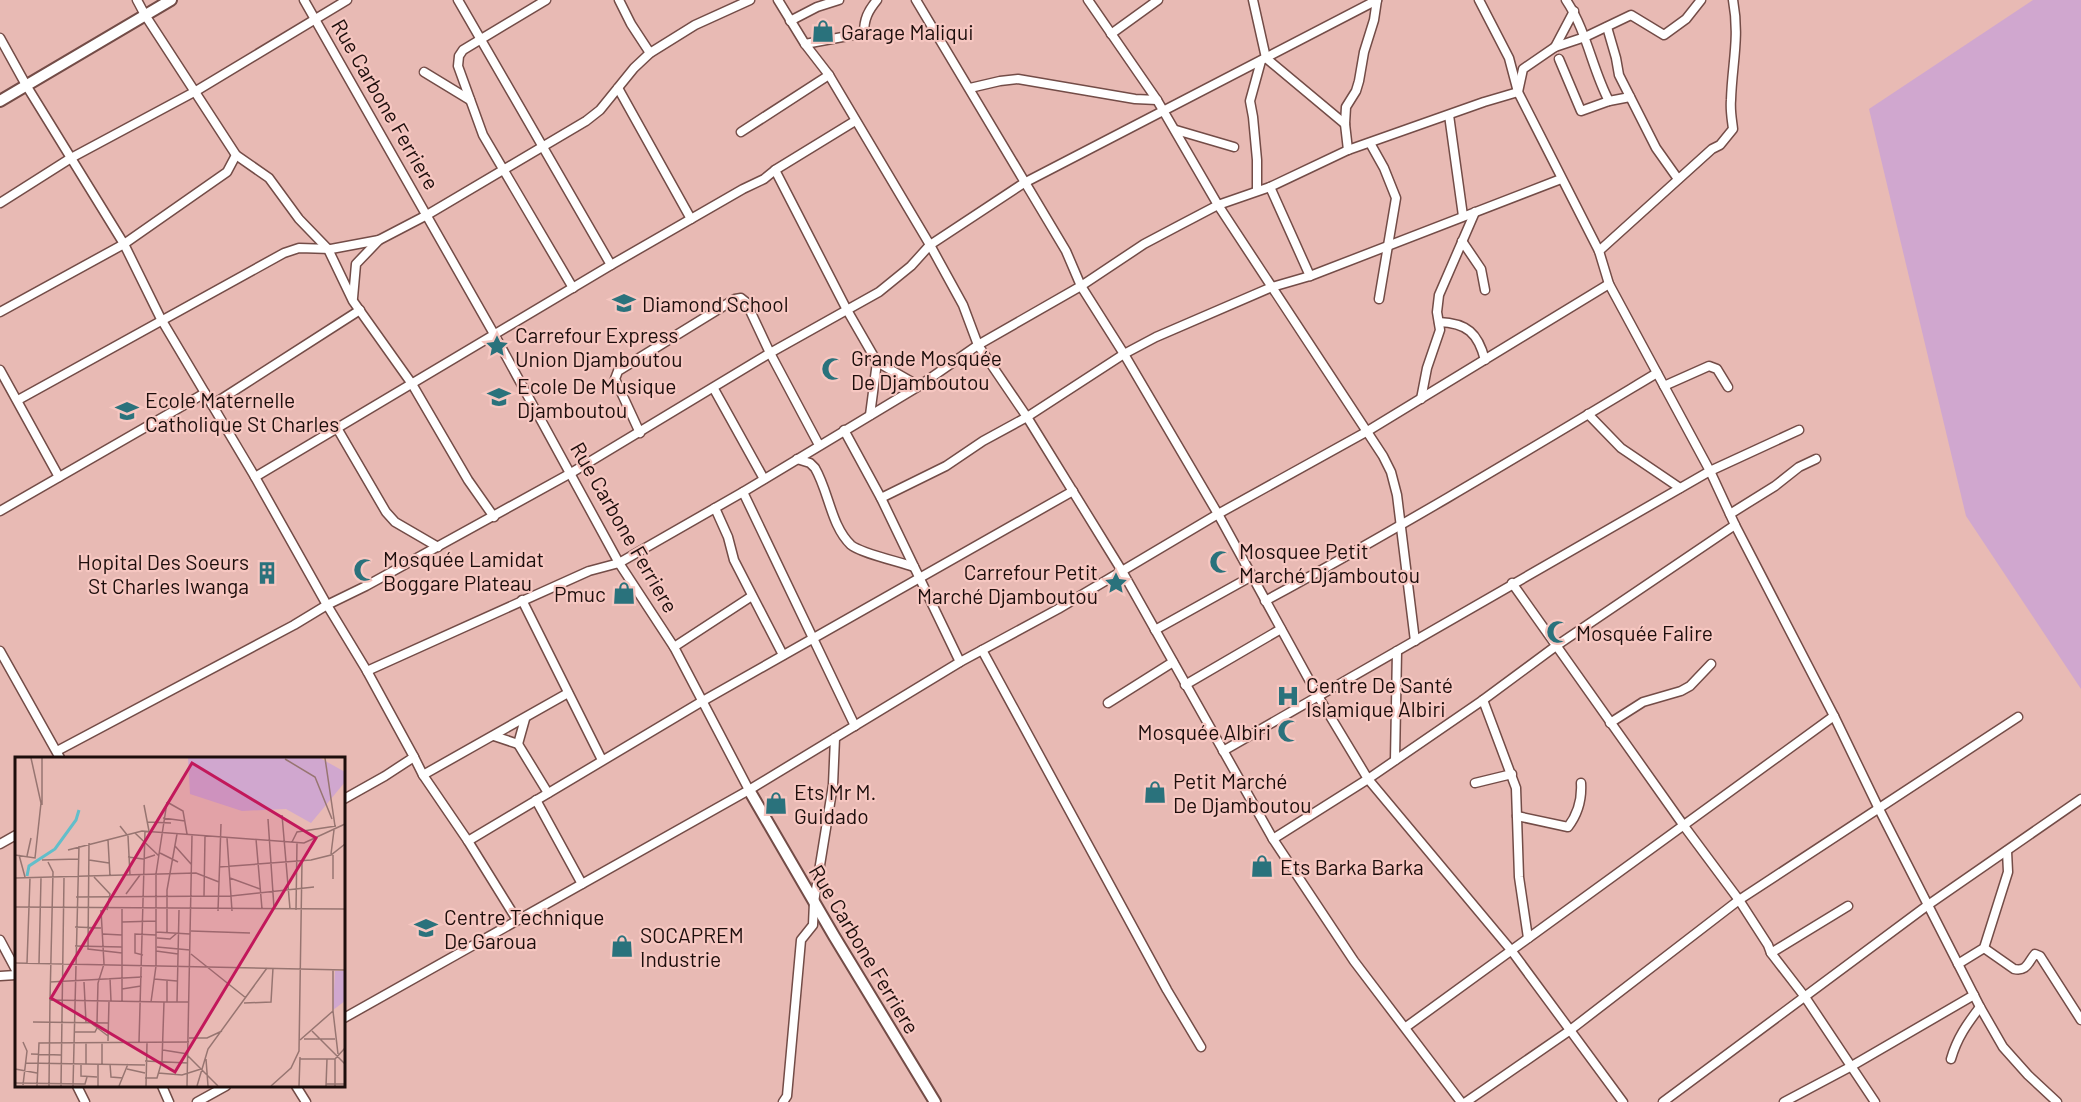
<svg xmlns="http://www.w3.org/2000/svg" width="2081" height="1102" font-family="Barlow,sans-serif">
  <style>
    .green { fill: #d0a7cf }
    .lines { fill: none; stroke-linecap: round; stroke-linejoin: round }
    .minor-casing { stroke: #734c47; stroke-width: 11 }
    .tertiary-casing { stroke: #734c47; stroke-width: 14 }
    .minor { stroke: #fff; stroke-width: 8 }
    .tertiary { stroke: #fff; stroke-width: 10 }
    .labels { text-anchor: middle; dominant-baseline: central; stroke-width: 4.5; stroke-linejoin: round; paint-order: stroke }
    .poi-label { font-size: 21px; fill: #1d0e0c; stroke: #f6c7c1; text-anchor: start }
    .street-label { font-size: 21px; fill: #1d0e0c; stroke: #f6c7c1 }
    .inset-river { fill: none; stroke: #62beca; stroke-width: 3 }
    .inset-road { fill: none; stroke: #977571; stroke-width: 1.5 }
    .view { fill: #c2185b; fill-opacity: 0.15; stroke: #c2185b; stroke-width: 3 }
    .inset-edge { fill: none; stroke: #1d0e0c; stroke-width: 3 }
  </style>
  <rect width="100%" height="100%" fill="#e8bab4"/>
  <polygon class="green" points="2033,0 2081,0 2081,689 1966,516 1869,109"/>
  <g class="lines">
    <g class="minor-casing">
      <g id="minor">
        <polyline points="137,0 145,15 236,155 269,178 299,219 328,249 353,301 412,384 468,480 494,517"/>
        <polyline points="304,0 494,334 619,563 674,647 749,790"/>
        <polyline points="458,0 611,265"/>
        <polyline points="546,0 463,50 459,56 458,66 483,135 573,288"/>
        <polyline points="619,0 631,24 650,53"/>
        <polyline points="778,0 805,44 829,75 930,245 963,305 978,345 1027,417 1122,571 1273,839 1354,961 1461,1102"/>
        <polyline points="916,0 1066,251 1081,286 1124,354 1218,514 1318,696 1368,779 1511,950 1623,1102"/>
        <polyline points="1088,0 1157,100 1218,205 1383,456 1391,472 1397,495 1415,641"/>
        <polyline points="1253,0 1266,58 1345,124"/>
        <polyline points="1479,0 1509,58 1518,92 1599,251 1609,284 1710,471 1735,525 1834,716 1879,809 1980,1007 2003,1047 2028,1075 2057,1102"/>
        <path d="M1566 0C1587 31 1592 69 1609 101"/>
        <polyline points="790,21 817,7 839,0"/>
        <polyline points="1607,27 1616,58 1619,75 1656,148 1678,179"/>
        <polyline points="1111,34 1158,0"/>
        <polyline points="0,38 26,85 124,244 161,319 255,477 327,605 367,671 414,757 385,776 344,799"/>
        <path d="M805 44 864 33C864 19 868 11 877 0"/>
        <polyline points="1555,47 1574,11"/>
        <polyline points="1559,59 1581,111 1609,101 1630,97"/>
        <polyline points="424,72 470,100"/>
        <polyline points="618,88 691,219"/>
        <polyline points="970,88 1000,81 1018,79 1135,99 1157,100"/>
        <polyline points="1449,115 1463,216"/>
        <polyline points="1176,130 1234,147"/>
        <polyline points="741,132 829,75"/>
        <polyline points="1370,143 1384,168 1396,198 1379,299"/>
        <polyline points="1348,150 1345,124 1346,107 1356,91 1359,81 1364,52 1374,20 1377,0"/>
        <polyline points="775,170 847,310 877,362 919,386"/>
        <polyline points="1270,187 1310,276"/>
        <polyline points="1257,190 1257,160 1253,117 1250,101 1261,61"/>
        <polyline points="0,203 71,158 196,91 347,0"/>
        <polyline points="1462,241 1481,269 1485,290"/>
        <path d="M1599 251 1712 149 1720 145 1733 129C1732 120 1730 110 1731 100 1732 64 1740 38 1733 0"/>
        <polyline points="353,298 356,264 379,240"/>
        <polyline points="0,312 124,244 227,172 236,155"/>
        <path d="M1439 322C1467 323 1478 333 1485 360"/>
        <polyline points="0,370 59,477"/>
        <polyline points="1664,386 1709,366 1717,369 1728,387"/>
        <polyline points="714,389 764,479"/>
        <polyline points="1421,399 1427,368 1440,330 1437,312 1439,295 1475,212"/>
        <polyline points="18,400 284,253 299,248 331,249 379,240 427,215 586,121 600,110 634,68 650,53 695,25 750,0"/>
        <polyline points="212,405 360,310"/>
        <polyline points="1588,414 1621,448 1680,488"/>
        <polyline points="870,415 877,362"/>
        <polyline points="337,428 386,512 395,522 438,547"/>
        <polyline points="844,430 881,498 960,662"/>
        <polyline points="640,433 615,379 618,371 735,299 741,298 746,302 770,353 819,445"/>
        <path d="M797 459 810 463 815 468C829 492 831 526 851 545 860 553 901 562 914 567"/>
        <polyline points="255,477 611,265 743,189 764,179 775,170 855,121"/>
        <polyline points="743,492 855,726"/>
        <polyline points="881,498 946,466 983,441 1027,417 1124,354 1156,337 1272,287 1310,276 1561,179"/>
        <polyline points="715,508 728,537 734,560 783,655"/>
        <polyline points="0,511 205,393"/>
        <polyline points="1730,514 1775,486 1799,467 1816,459"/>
        <polyline points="1512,583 1684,826 1739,900 1768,945 1771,953 1805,997 1875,1102"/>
        <polyline points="522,600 602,760"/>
        <path d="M1265 601C1398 529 1527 451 1657 373"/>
        <polyline points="1155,630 1252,576"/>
        <polyline points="674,647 752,596"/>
        <polyline points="982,650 1167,990 1201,1047"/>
        <polyline points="0,651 60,758"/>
        <polyline points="367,671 589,571 619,563 743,492 919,386 978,345 1081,286 1144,244 1178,226 1218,205 1270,187 1348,150 1484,102 1518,92 1523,69 1555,47 1585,37 1631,15 1664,35 1686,19 1701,0"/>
        <polyline points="1185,685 1281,629"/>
        <polyline points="1483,700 1516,788 1519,877 1528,938"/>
        <polyline points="1108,703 1173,662"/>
        <polyline points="1610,723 1643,702 1681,691 1690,686 1711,664"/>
        <polyline points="494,736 518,744 548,793"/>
        <polyline points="518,744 525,719"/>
        <polyline points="57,751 294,625 327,605 366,586 571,473 770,353 879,292 911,266 930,245 1024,183 1377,0"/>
        <polyline points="1223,751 1710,471 1799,430"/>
        <polyline points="414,757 423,775 468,841 517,920"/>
        <polyline points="1395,760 1397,651"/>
        <polyline points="423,775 568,693"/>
        <polyline points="1475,783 1512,774"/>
        <polyline points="536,800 582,884"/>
        <path d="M1517 816 1568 827C1578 814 1582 799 1581 783"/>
        <polyline points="1273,839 1368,779 1483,700 1556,646 1735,525"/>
        <polyline points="468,841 701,702 1073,491"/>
        <polyline points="0,844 16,835"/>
        <polyline points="0,940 16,970"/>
        <path d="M1984 948 2014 969C2027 972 2028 962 2035 954L2040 956 2081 1020"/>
        <polyline points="1771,953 1848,906"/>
        <polyline points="1958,964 1984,948 2008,872 2007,851"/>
        <polyline points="0,976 16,975"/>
        <polyline points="344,1018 749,790 960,662 1058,609 1218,514 1366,432 1609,284"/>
        <polyline points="1406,1027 1834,716"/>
        <path d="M1951 1059C1957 1038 1967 1024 1980 1007"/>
        <polyline points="77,1086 85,1102"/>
        <polyline points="162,1086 169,1102"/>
        <polyline points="296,1086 306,1102"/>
        <polyline points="197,1102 226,1086"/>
        <polyline points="783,1102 787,1096 801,940 813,925 814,902 833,785 835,738"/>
        <polyline points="1466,1102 1569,1031 1739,900 2018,717"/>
        <polyline points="1663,1102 1928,905 2081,799"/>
        <polyline points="1784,1102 1850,1067 1974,995"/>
      </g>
    </g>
    <g class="tertiary-casing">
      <g id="tertiary">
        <polyline points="0,101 171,0"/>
        <polyline points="749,790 834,936 935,1102"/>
      </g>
    </g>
    <use href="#minor" class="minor"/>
    <use href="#tertiary" class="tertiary"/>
  </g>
  <defs>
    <g id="shop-bare" transform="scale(1.8)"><path d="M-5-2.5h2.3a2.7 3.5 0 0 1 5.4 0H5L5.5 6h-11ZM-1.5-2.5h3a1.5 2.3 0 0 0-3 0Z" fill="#2a727c" stroke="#f6c7c1" stroke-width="2.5" paint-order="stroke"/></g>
    <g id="school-bare" transform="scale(1.8)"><path d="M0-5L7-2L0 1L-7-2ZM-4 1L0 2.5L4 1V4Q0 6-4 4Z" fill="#2a727c" stroke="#f6c7c1" stroke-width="2.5" paint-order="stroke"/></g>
    <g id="sight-bare" transform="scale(1.8)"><path d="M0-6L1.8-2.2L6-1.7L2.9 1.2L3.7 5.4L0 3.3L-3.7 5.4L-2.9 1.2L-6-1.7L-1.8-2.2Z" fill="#2a727c" stroke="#f6c7c1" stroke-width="2.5" paint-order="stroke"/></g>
    <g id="mosque-bare" transform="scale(1.8)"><path d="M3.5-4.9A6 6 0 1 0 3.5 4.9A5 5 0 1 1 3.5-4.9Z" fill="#2a727c" stroke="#f6c7c1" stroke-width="2.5" paint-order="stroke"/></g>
    <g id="university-bare" transform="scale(1.8)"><path d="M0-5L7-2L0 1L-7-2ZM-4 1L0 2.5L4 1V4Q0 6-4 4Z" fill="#2a727c" stroke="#f6c7c1" stroke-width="2.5" paint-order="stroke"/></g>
    <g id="building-bare" transform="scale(1.8)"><path d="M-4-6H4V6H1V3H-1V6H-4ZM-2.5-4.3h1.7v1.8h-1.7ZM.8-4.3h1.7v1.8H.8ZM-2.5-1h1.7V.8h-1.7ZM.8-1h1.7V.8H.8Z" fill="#2a727c" stroke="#f6c7c1" stroke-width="2.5" paint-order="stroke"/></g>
    <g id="hospital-bare" transform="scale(1.8)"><path d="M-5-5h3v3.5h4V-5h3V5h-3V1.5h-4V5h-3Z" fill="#2a727c" stroke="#f6c7c1" stroke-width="2.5" paint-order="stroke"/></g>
  </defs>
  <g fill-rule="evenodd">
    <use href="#shop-bare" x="823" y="31"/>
    <use href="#school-bare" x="624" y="303"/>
    <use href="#sight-bare" x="497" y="346"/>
    <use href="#mosque-bare" x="833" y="369"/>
    <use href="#university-bare" x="499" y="397"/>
    <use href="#school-bare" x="127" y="411"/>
    <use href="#mosque-bare" x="1221" y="562"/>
    <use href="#mosque-bare" x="365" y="570"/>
    <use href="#building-bare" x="267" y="573"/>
    <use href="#sight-bare" x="1116" y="583"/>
    <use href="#shop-bare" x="624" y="593"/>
    <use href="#mosque-bare" x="1558" y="632"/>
    <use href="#hospital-bare" x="1288" y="696"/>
    <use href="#mosque-bare" x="1289" y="731"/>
    <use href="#shop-bare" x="1155" y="792"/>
    <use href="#shop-bare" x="776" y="803"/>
    <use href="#shop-bare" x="1262" y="866"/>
    <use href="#university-bare" x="426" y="928"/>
    <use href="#shop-bare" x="622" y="946"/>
  </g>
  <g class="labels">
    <g class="poi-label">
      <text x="841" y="31">Garage Maliqui</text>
      <text x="642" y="303">Diamond School</text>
      <text x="515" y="334">Carrefour Express<tspan x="515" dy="24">Union Djamboutou</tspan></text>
      <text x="851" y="357">Grande Mosquée<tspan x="851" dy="24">De Djamboutou</tspan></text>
      <text x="517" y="385">Ecole De Musique<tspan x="517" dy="24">Djamboutou</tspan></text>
      <text x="145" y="399">Ecole Maternelle<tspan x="145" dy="24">Catholique St Charles</tspan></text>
      <text x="1239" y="550">Mosquee Petit<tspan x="1239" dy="24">Marché Djamboutou</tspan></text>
      <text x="383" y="558">Mosquée Lamidat<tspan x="383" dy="24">Boggare Plateau</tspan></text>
      <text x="249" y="561" text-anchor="end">Hopital Des Soeurs<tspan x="249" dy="24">St Charles Iwanga</tspan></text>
      <text x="1098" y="571" text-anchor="end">Carrefour Petit<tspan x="1098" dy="24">Marché Djamboutou</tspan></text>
      <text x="606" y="593" text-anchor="end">Pmuc</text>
      <text x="1576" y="632">Mosquée Falire</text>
      <text x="1306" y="684">Centre De Santé<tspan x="1306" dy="24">Islamique Albiri</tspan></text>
      <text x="1271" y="731" text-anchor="end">Mosquée Albiri</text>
      <text x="1173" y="780">Petit Marché<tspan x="1173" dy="24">De Djamboutou</tspan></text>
      <text x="794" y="791">Ets Mr M.<tspan x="794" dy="24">Guidado</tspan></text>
      <text x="1280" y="866">Ets Barka Barka</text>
      <text x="444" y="916">Centre Technique<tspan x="444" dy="24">De Garoua</tspan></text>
      <text x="640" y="934">SOCAPREM<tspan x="640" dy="24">Industrie</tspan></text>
    </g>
    <g class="street-label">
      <text transform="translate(386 104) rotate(60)">Rue Carbone Ferriere</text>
      <text transform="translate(625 527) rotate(60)">Rue Carbone Ferriere</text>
      <text transform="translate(865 949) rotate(59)">Rue Carbone Ferriere</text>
    </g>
  </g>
  <g transform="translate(15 757)">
    <rect width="330" height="330" fill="#e8bab4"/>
    <path d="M173 1H305L330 15V25L296 66 271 52 227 54 175 37ZM320 214H330V244L318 253Z" fill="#d0a7cf"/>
    <path class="inset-river" d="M12 119 14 109 40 92 61 63 64 53"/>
    <path class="inset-road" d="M310 1 320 69M270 2 300 20 317 62M152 45 168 54 172 77M27 48V1M129 48 134 74M267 58 275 152M148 61 170 64M253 62 259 151M132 65 156 66M105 69 113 79 115 118M120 76 144 99M212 81 217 154M241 82 247 152M93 83 95 119M277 85 282 75 321 69M74 86 73 192 107 196M160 89 176 107M53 93 127 74 289 86 330 67M145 96 163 105M316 97 319 73M0 98 20 101 26 46 16 1M4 98 10 120M12 99 16 81M113 100 128 102 140 98M27 103 63 102M74 103 94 106M33 105 38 115 35 243M204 110 296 103 316 98 330 87M79 120 95 137 92 153M0 121 181 116 204 125M215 121 245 132M318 122V98M111 137 125 118M189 139 190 79M61 140 216 139 299 130M0 150 330 152M281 153 282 85M203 154 206 67M107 165 141 164M60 170 86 171M176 174 235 176M141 175 175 177M152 175V133L162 77M88 177 107 178M142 181 155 182 162 176M60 189 107 190M142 190 175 193M141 194 163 197M176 197 231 241M128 198 120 196V177L141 178M0 206 330 213M12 206 15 121M24 206 26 121M95 221 96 244M139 222 162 224M35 225 127 220M69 225 71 265M107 232 126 229M107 244V152M136 245 141 209V117L152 45M149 245H174M152 245V224M162 245 164 153M229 246 256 245 258 211M318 254 323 297M18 265 93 266M76 266 93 279M82 266 83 226 89 207 86 153M297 274 330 307M59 275H80L82 271M174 281H192L207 274M289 282H320M285 283 318 254V213M93 284 94 244M8 285 12 294 8 328M71 285V307M124 285 130 74M148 293 173 297M16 297 46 298M173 299 203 329M191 302 193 329M285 302H320M130 304 173 306M10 306 130 308M66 307V319L82 320M83 307V329M87 307V285M95 307 96 320 108 321M0 312 22 316M112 312 130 316M143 316 167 318 186 312M0 326 70 327 72 320M311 327H330M22 329 24 286 174 285M34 329 35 243 149 245 147 304 142 321H130M46 329 49 121M58 329 64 89M104 329 113 307M131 329 132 286M172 329 177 78M182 329 193 292 252 211M256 329 276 311 284 294 287 104M284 329 285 300M311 329 312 302M320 329V302L330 291"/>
    <path class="view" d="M177 6 301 81 160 315 36 241Z"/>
    <rect width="330" height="330" class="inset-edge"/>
  </g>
</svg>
